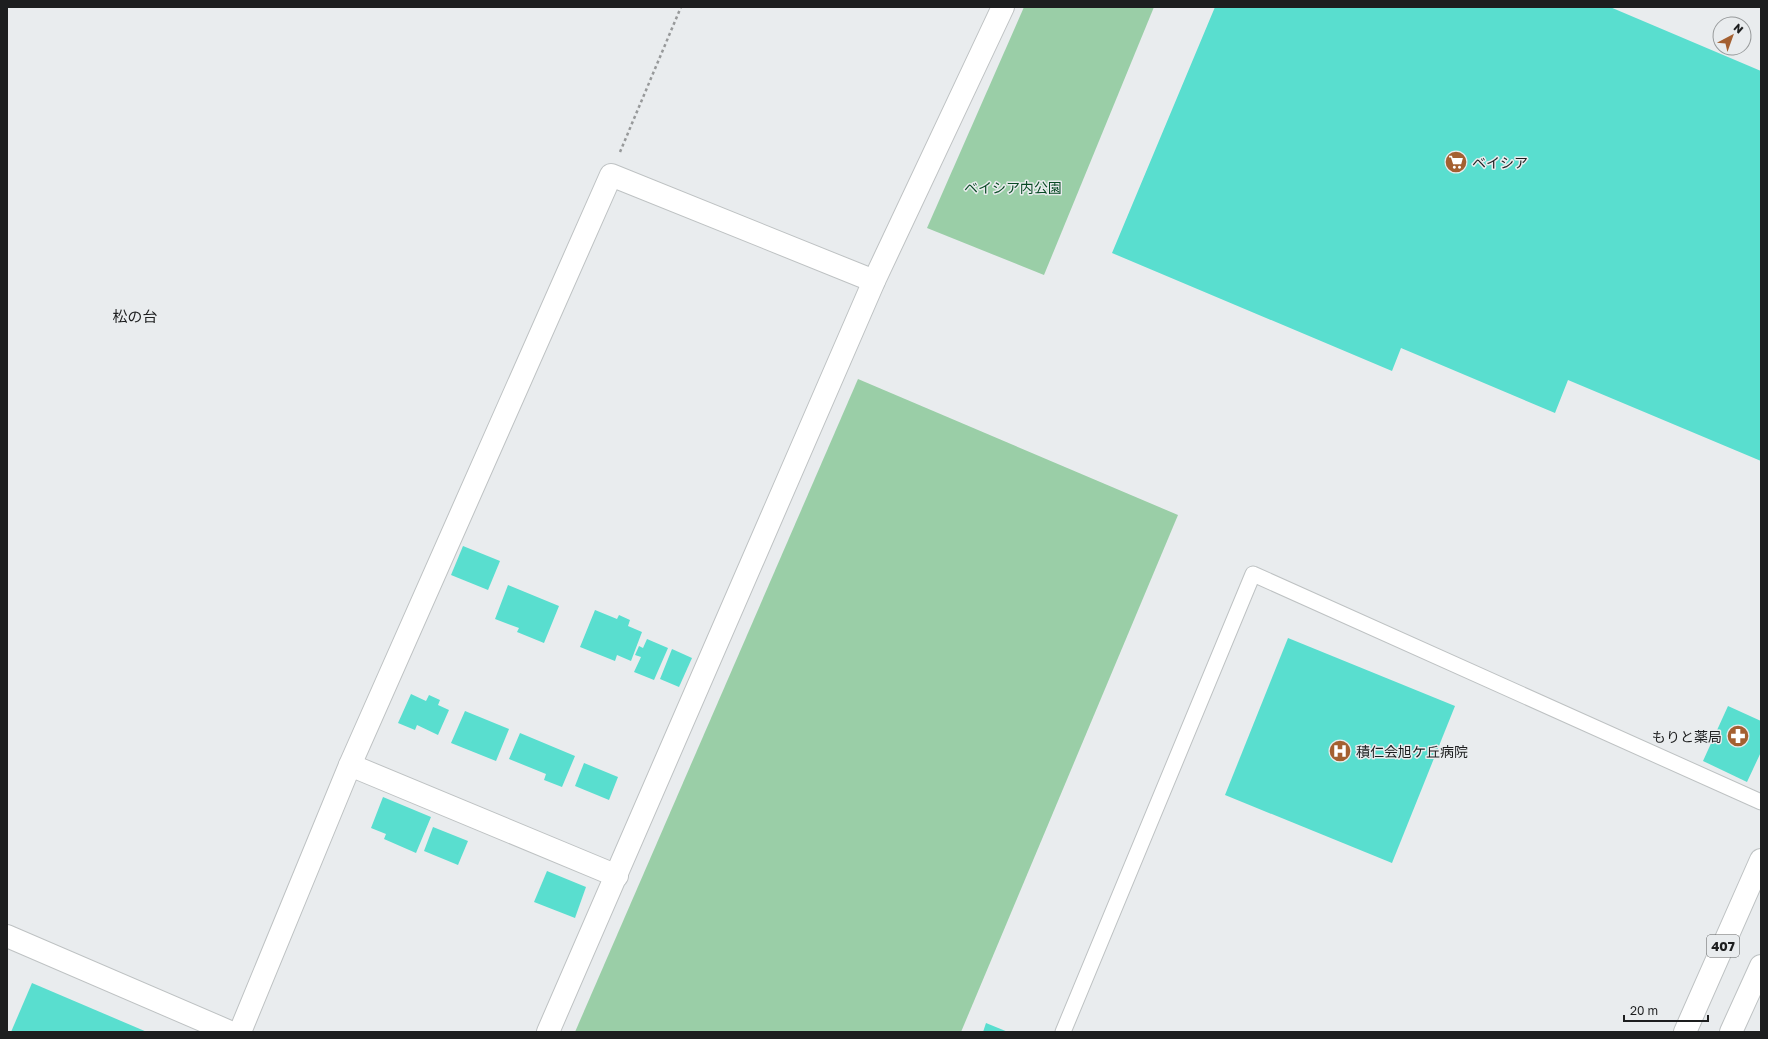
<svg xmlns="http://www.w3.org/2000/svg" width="1768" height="1039" font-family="'Golos Text','Noto Sans JP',sans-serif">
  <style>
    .green { fill: #9acea7 }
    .building { fill: #59decf }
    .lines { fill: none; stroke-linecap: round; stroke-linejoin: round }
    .service-casing { stroke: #bec2c3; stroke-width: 17 }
    .minor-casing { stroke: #bec2c3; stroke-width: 24 }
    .trunk-casing { stroke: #bec2c3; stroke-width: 24 }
    .path { stroke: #97999a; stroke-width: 2.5; stroke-dasharray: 3 3; stroke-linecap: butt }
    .service { stroke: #fff; stroke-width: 15 }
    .minor { stroke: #fff; stroke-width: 22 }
    .trunk { stroke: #fff; stroke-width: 22 }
    .labels { text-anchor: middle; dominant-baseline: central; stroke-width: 3; stroke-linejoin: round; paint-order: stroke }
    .shield { fill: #e9ecee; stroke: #5a5c5d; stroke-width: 1 }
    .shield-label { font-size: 13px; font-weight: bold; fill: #1d1e1f }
    .poi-label { font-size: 14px; fill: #1d1e1f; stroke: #e9ecee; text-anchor: start }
    .park-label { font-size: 14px; fill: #084924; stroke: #e9ecee }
    .neighbourhood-label { font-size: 15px; fill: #1d1e1f; stroke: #e9ecee }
  </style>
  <rect width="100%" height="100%" fill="#e9ecee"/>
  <g class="green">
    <polygon points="1024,7 1154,7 1044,275 927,228"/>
    <polygon points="858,379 1178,515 961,1032 575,1032"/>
  </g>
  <g class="building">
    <polygon points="1215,7 1610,7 1761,71 1761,461 1568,380 1555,413 1401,348 1392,371 1112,253"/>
    <polygon points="463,546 500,561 488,590 451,575"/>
    <polygon points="508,585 559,606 544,643 517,632 519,628 495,619"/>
    <polygon points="595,610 617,619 619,615 630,620 628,626 642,632 631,661 617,655 615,661 580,647"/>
    <polygon points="1288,638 1455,706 1392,863 1225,795"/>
    <polygon points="647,639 668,648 654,680 634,672 641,657 635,655 639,646 643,648"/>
    <polygon points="672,649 692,658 679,687 660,679"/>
    <polygon points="411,694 426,701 429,695 440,700 438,705 449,710 438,735 417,725 415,730 398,723"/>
    <polygon points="1728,706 1761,721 1761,752 1747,782 1703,761"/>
    <polygon points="465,711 509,729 496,761 451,743"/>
    <polygon points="520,733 575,756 562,787 544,780 546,774 509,759"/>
    <polygon points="584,763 618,777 609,800 575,786"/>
    <polygon points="383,797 431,817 416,853 384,839 386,834 371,828"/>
    <polygon points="433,827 468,841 458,865 424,851"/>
    <polygon points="547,871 586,887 575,918 534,902"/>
    <polygon points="32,983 147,1032 11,1032"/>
    <polygon points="986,1023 1008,1032 983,1032"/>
  </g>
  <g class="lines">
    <g class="service-casing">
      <polyline id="service" points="1063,1032 1253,574 1761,802"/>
    </g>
    <g class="minor-casing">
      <g id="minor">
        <polyline points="350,765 617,876"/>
        <polyline points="7,936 230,1032"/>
        <polyline points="240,1032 350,765 611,175 874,281"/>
        <polyline points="548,1032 874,281 1003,7"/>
      </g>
    </g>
    <g class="trunk-casing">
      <g id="trunk">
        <polyline points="1685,1032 1761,860"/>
        <polyline points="1731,1032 1761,966"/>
      </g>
    </g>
    <polyline class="path" points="620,152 681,7"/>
    <use href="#service" class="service"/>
    <use href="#minor" class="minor"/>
    <use href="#trunk" class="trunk"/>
  </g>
  <defs>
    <g id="supermarket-disc" transform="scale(1.15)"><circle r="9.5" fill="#a46031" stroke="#e9ecee"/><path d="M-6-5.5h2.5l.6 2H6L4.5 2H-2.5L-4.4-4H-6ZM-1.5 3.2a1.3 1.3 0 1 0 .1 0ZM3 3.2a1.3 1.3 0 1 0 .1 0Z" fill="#fff"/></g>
    <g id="pharmacy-disc" transform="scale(1.15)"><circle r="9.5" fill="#a46031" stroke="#e9ecee"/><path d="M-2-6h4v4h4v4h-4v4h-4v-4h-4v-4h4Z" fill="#fff"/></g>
    <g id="hospital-disc" transform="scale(1.15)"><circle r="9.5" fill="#a46031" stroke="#e9ecee"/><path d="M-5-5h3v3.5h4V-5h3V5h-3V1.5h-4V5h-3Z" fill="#fff"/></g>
  </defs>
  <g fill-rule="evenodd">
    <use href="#supermarket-disc" x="1456" y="162"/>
    <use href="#pharmacy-disc" x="1738" y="736"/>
    <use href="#hospital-disc" x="1340" y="751"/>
  </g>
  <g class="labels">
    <rect class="shield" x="1707" y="935" width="32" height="22" rx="3"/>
    <g class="shield-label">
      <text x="1723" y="946">407</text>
    </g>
    <g class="poi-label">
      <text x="1472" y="162">ベイシア</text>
      <text x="1722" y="736" text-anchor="end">もりと薬局</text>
      <text x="1356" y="751">積仁会旭ケ丘病院</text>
    </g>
    <g class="park-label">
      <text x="1013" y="187">ベイシア内公園</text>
    </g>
    <g class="neighbourhood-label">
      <text x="135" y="316">松の台</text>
    </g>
  </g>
  <rect width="1768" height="1039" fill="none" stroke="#1d1e1f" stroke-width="16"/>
  <g transform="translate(1732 36) rotate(41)"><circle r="19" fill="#e9ecee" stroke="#979a9b"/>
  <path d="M0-3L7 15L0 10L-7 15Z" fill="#a46031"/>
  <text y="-6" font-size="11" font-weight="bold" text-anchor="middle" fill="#1d1e1f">N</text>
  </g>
  <path d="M1624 1015v6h84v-6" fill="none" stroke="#1d1e1f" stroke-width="2"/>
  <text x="1630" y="1015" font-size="12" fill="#1d1e1f" stroke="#e9ecee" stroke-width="3" paint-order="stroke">20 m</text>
</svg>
